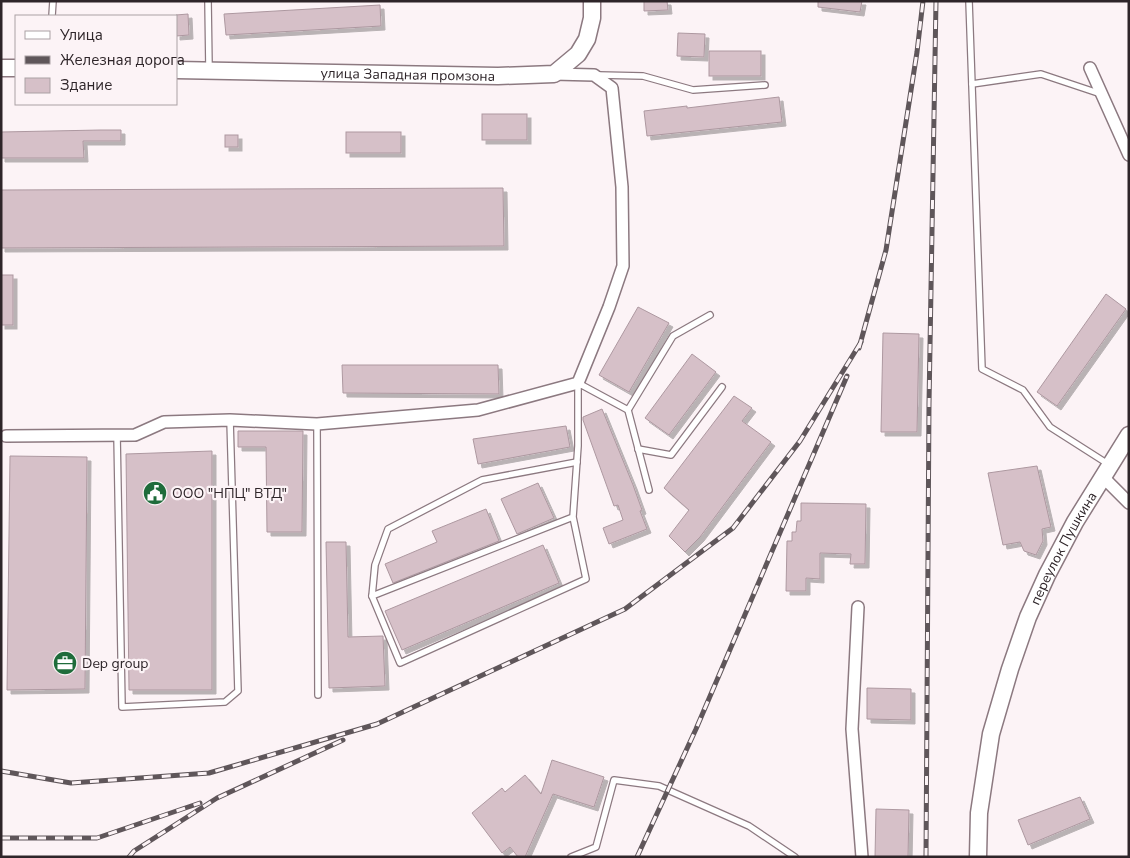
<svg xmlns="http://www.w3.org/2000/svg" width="1130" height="858" font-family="'Nunito Sans',sans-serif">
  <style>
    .building { fill: #d6c0c8; stroke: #ad98a0; filter: url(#shadow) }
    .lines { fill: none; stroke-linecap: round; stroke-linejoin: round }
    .lane-casing { stroke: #8c7980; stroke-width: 8 }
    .street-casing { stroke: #8c7980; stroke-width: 14 }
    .secondary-casing { stroke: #8c7980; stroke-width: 19 }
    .lane { stroke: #fff; stroke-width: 5.5 }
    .street { stroke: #fff; stroke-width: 11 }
    .secondary { stroke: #fff; stroke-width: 16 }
    .rail-casing { stroke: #5f565a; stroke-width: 5 }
    .rail { stroke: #fcf3f6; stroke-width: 3; stroke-dasharray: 9; stroke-linecap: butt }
    .labels { text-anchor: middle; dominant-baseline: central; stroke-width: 4.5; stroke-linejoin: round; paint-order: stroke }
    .street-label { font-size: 14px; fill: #2e2529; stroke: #fcf3f6 }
    .poi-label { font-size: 14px; fill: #2e2529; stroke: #fcf3f6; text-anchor: start }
  </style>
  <defs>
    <filter id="shadow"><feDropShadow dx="4" dy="4" stdDeviation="0" flood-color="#0004"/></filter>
  </defs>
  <rect width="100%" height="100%" fill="#fcf3f6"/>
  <g class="building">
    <polygon points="644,1 667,1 668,10 644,11"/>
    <polygon points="818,1 862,1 860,12 818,7"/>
    <polygon points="380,5 381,26 226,35 224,14"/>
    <polygon points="188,14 189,35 176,36 176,15"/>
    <polygon points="678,33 705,34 704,57 677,56"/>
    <rect x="709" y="51" width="52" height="25"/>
    <polygon points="779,97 782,122 647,136 644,111 687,106 687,108"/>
    <rect x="482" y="114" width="45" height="26"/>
    <polygon points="100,130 121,130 121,141 83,141 84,158 1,158 1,132"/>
    <rect x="346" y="132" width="55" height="21"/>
    <rect x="225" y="135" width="13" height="12"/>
    <polygon points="503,188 504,246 1,248 1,190"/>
    <rect x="1" y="275" width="12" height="50"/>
    <polygon points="1106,294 1126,309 1057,406 1037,392"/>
    <polygon points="638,307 669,323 629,392 599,375"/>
    <polygon points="883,333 919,334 917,432 881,432"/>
    <polygon points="692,354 716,372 669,435 645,418"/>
    <polygon points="342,365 498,365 499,394 343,393"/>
    <polygon points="734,396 752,408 742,421 771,442 700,537 685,552 669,536 689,510 664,488"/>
    <polygon points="602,409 633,485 642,510 640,511 647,529 609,544 603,528 623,520 618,505 614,506 583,420 583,417"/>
    <polygon points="566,426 570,447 478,464 473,439"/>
    <polygon points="238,431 303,431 302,532 267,532 266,447 238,447"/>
    <polygon points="212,451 212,690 129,690 126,454"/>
    <polygon points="10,456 87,457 85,689 7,690"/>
    <polygon points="1037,466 1051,527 1042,529 1043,541 1036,555 1024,551 1020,542 1003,545 988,473"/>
    <polygon points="538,483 554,518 517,534 501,499"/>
    <polygon points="801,503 866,504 865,564 850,564 851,554 820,553 820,579 806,578 806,591 786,591 787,541 792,541 792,532 796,532 797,521 801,521"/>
    <polygon points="486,509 499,541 393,583 385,564 437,542 432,531"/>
    <polygon points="326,542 346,542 348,637 383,636 385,686 329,688"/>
    <polygon points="543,545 559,583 402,650 385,611"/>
    <polygon points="867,688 911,689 911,720 867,719"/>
    <polygon points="552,760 604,777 594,807 553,794 525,857 518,857 510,847 502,853 472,813 502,788 505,792 525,775 541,794"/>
    <polygon points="1080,797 1090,819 1028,845 1018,820"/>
    <polygon points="876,809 909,810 908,857 875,857"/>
  </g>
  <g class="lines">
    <g class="lane-casing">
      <g id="lane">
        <polyline points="208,1 209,68"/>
        <polyline points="969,1 982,369 1023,390 1050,427 1108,464"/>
        <polyline points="52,16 53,1"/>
        <polyline points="599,75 643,76 693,90 765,85"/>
        <polyline points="972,84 1041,74 1101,94"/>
        <polyline points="628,410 673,336 710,315"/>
        <polyline points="317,424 318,695"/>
        <polyline points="117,435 122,707 225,702 238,691 230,420"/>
        <polyline points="638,449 671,455 722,387"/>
        <polyline points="573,517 372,596 400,663 586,579 573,517 578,446 578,383 628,410 649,490"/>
        <polyline points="372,596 375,565 388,529 482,480 577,462"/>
        <polyline points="571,857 596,847 614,780 659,786 749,826 795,857"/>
      </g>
    </g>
    <g class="street-casing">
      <g id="street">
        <polyline points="1090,68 1129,155"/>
        <polyline points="6,436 135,435 164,422 230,420 317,424 478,410 578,383 609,307 623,266 622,187 612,88 594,75 554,74"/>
        <polyline points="1103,477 1129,503"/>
        <polyline points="858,607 852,729 862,857"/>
      </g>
    </g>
    <g class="secondary-casing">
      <g id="secondary">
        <polyline points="1,68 16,68"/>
        <path id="s1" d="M176 70 498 76 554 74 578 54 587 39 592 18V1"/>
        <path id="s2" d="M978 857 979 813 991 734 1010 669 1028 617 1047 575 1075 522 1129 435"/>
      </g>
    </g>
    <use href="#lane" class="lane"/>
    <use href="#street" class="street"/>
    <use href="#secondary" class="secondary"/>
    <g class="rail-casing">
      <g id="rail">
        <polyline points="859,348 886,250 917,52 923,1"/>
        <polyline points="1,771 71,783 209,773 377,724 625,609 733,528 800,441 861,342"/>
        <polyline points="1,838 97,838 200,803"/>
        <polyline points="129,857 134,851 217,798 343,740"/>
        <polyline points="637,857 696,729 847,376"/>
        <polyline points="926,857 929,404 936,1"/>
      </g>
    </g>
    <use href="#rail" class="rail"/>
  </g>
  <defs>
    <g id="civic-disc" transform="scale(1.25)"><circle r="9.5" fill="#1f6c3b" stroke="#fcf3f6"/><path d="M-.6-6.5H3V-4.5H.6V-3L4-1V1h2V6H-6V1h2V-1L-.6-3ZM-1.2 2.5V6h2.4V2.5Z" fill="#fff"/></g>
    <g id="office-disc" transform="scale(1.25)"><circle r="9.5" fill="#1f6c3b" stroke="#fcf3f6"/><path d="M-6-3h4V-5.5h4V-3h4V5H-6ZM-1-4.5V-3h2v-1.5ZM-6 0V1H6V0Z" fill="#fff"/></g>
  </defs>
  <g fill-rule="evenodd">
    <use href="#civic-disc" x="155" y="493"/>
    <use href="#office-disc" x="65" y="663"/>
  </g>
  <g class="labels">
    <g class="street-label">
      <text stroke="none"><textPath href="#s1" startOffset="232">улица Западная промзона</textPath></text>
      <text stroke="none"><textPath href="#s2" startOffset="324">переулок Пушкина</textPath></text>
    </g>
    <g class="poi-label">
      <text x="172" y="493">ООО "НПЦ" ВТД"</text>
      <text x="82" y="663">Dep group</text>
    </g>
  </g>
  <rect width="1130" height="858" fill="none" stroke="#2e2529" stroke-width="5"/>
  <rect x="15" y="15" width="162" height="90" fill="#fcf3f6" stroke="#aaa1a4"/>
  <rect x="25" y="31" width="25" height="8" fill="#ffffff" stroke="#aaa1a4"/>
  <text x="60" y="40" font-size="15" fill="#2e2529">Улица</text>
  <rect x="25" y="56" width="25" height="8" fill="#5f565a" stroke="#aaa1a4"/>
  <text x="60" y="65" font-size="15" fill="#2e2529">Железная дорога</text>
  <rect x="25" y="78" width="25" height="15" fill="#d6c0c8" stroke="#aaa1a4"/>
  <text x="60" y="90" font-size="15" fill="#2e2529">Здание</text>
</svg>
